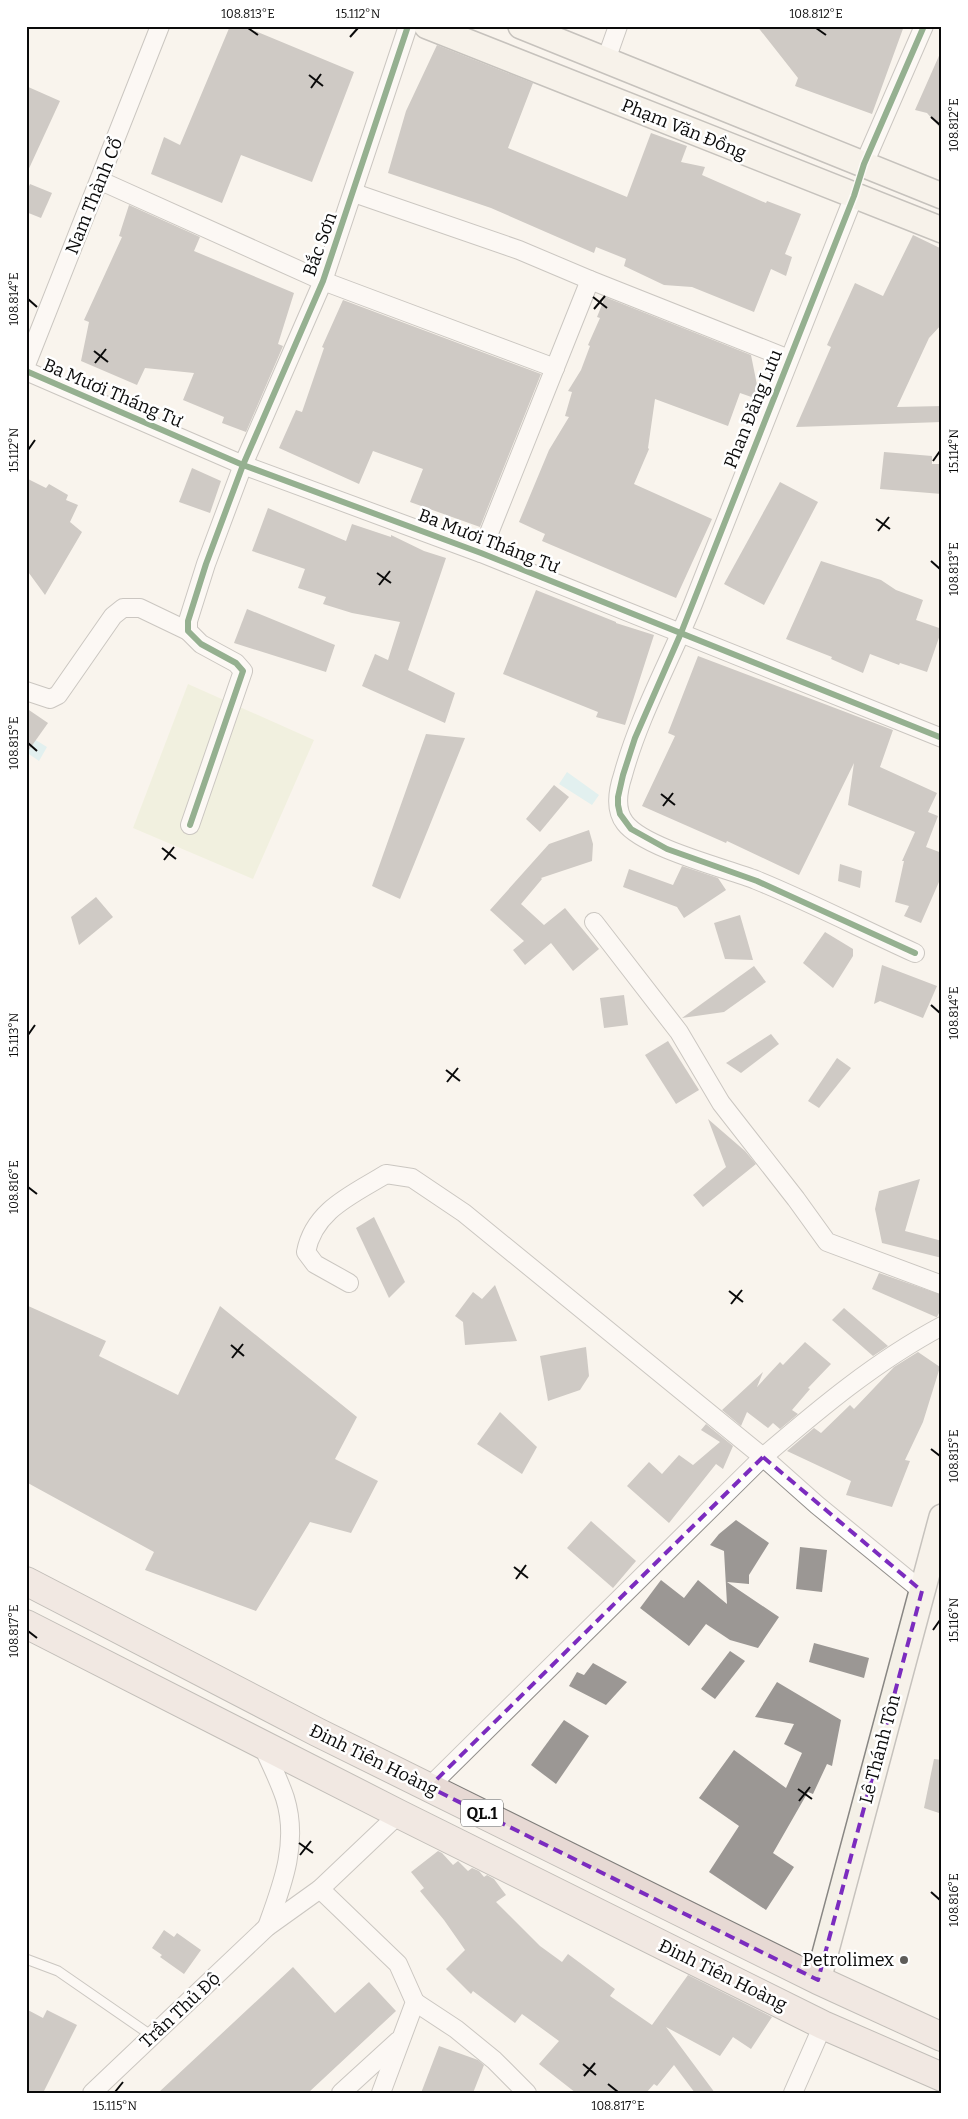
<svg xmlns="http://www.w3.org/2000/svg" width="968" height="2119" font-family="Bitter,serif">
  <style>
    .green { fill: #e7ecce }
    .water { fill: #c5ecf1 }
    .building { fill: #9b9794 }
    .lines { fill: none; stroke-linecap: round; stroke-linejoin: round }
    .lane-casing { stroke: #928f8c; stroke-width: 11 }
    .street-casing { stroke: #928f8c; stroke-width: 20 }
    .secondary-casing { stroke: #888683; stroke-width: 28 }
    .highway-casing { stroke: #7f7d7a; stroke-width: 30 }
    .lane { stroke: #fefdfc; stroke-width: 9 }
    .street { stroke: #fefdfc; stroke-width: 18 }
    .secondary { stroke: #f4f0e7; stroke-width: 25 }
    .highway { stroke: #e7d9d4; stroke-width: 28 }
    .cycleway-casing { stroke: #fff; stroke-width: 9 }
    .cycleway { stroke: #1b5e20; stroke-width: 6 }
    .marked { fill: none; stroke: #7b2cbf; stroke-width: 4; stroke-dasharray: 10 6; stroke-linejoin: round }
    .ticks { fill: none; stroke: #0a0a0a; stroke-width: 2 }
    .poi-dot { fill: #5e5c59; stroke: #fff; stroke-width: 2 }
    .labels { text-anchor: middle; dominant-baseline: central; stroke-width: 5; stroke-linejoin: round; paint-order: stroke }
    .shield { fill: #fff; stroke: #545454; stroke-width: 1 }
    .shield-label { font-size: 16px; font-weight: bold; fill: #0a0a0a }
    .street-label { font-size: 18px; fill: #0a0a0a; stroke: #fff }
    .poi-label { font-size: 18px; fill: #0a0a0a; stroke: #fff; text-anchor: end }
    .neatline { fill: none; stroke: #0a0a0a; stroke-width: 2 }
    .ticks-label { font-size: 12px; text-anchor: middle; fill: #0a0a0a }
  </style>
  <rect width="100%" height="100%" fill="#f9f4ed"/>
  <polygon class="green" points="188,684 314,740 253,879 133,828"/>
  <g class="water">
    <polygon points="26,734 47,747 39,761 26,752"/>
    <polygon points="567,772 599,795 592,805 559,784"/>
  </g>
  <g class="building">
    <polygon points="230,26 243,26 354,72 312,182 241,155 222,203 151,174 164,137 180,145"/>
    <polygon points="757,26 904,26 872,114 795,86 798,78"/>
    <polygon points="437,45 533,83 508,148 627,197 651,133 687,146 681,162 705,167 702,175 766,203 767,201 801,214 785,254 792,257 786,276 771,269 754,312 692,287 664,285 624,266 626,259 596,247 594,253 491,208 388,173 406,111"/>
    <polygon points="942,49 942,130 927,113 915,110"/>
    <polygon points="26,86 60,101 26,175"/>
    <polygon points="30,184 52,193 41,218 26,212 26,193"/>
    <polygon points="129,205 200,237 194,251 294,293 278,344 283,346 246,432 222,423 224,417 183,400 194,373 145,368 137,385 81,361 89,322 84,320 122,237 119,236"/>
    <polygon points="913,235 942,249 942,324 929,338 897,407 942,406 942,422 796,427 831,347 827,345 855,283 883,296"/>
    <polygon points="605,297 751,355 760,400 740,393 728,426 655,399 648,448 649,449 634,484 712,519 676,598 542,541 545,534 519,522 549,450 569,417 565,416 572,392 568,391 581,370 590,346 588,345 600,318 597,317"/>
    <polygon points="343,300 541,374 480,527 410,502 423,469 373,451 359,484 279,448 296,410 302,412 324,348 322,347"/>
    <polygon points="884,452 932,456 932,464 942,464 942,494 880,489"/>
    <polygon points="192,468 221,481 210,513 179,502"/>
    <polygon points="26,478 46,488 49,484 68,495 66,500 78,505 70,522 82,532 45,595 26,569"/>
    <polygon points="780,482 818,502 764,605 724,584"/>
    <polygon points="268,508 346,541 352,524 391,537 391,535 424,551 446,558 408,670 455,693 445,723 362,686 375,654 388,660 400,622 352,613 323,604 326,597 298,588 305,569 252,551"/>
    <polygon points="821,561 881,580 896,590 923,600 916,620 942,629 927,672 900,663 899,665 870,654 863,673 831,659 832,657 786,639"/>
    <polygon points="536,590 616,622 616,623 654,635 625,725 596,717 598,712 503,674"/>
    <polygon points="247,609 335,645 326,672 234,643"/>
    <polygon points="698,656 893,730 880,767 937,793 928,812 938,816 926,847 942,853 942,875 921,923 904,916 909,906 895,902 904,861 902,861 915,832 848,805 854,763 799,875 727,841 726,843 642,806 675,736 668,733"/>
    <polygon points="26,708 48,723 26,754"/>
    <polygon points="426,734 465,738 400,899 372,886"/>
    <polygon points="554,785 569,797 540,832 526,819"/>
    <polygon points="589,830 593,844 592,861 541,878 542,879 521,904 544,925 565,908 599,949 573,971 551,943 525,965 513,950 524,941 490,910 549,844"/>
    <polygon points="840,864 862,871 860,888 838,881"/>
    <polygon points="682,866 718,878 726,890 684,918 677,907 623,887 629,869 673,885"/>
    <polygon points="96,897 113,917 79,945 71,917"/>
    <polygon points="740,915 753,960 725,959 714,923"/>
    <polygon points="825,932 853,949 853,956 833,988 803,963"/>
    <polygon points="882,965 937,986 923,1018 880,1001 874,1004"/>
    <polygon points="754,966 766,982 724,1012 682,1018"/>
    <polygon points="624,995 628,1025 604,1028 600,998"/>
    <polygon points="771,1034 779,1044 741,1073 726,1063"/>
    <polygon points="668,1041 699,1090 676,1104 645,1055"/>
    <polygon points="837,1058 851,1068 819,1108 808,1101"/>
    <polygon points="708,1119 745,1151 756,1164 703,1207 693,1195 726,1167"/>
    <polygon points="920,1179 905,1231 942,1241 942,1258 882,1243 875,1209 879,1191"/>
    <polygon points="374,1217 405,1282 389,1298 356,1228"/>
    <polygon points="879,1273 942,1295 942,1307 937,1317 936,1317 872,1289"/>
    <polygon points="495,1285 517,1341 465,1345 463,1322 455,1316 473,1292 482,1299"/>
    <polygon points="26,1305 106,1341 99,1356 178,1395 220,1306 357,1417 335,1459 378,1481 351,1533 310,1522 256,1611 145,1570 154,1552 26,1482"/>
    <polygon points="844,1308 888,1346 873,1356 832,1320"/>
    <polygon points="805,1342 831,1364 808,1388 810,1389 792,1410 798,1414 780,1429 773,1423 768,1428 747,1412 741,1426 722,1410 763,1372 757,1387 780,1362 783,1365"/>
    <polygon points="586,1347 589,1376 580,1390 548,1401 540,1356"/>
    <polygon points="918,1352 940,1367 923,1422 905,1460 910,1461 892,1507 846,1495 851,1481 787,1451 814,1428 821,1433 850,1405 854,1409 894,1367"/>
    <polygon points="500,1412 537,1447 522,1474 477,1444"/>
    <polygon points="706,1424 733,1446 723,1469 716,1464 669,1523 627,1486 649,1462 662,1474 679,1455 693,1465 720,1442 701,1430"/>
    <polygon points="736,1520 769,1543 749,1575 749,1584 727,1582 779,1617 758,1648 730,1640 706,1624 689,1646 640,1608 661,1580 684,1598 698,1580 727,1604 724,1551 710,1545 719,1534"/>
    <polygon points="591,1521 636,1561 613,1588 567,1548"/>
    <polygon points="800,1547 827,1550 822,1592 796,1589"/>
    <polygon points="814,1643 869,1658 864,1678 809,1662"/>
    <polygon points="730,1651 745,1661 715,1699 701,1689"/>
    <polygon points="593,1663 627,1682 606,1705 569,1686 577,1672 584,1675"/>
    <polygon points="777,1682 841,1720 832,1766 827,1764 813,1794 808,1792 773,1853 794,1867 766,1910 709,1872 739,1826 699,1798 734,1750 786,1788 802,1753 784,1744 794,1724 755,1717"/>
    <polygon points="564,1720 589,1736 556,1784 531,1765"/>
    <polygon points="934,1759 942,1760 942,1814 924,1808"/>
    <polygon points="438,1851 442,1853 453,1865 458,1861 468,1871 472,1868 479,1871 484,1877 487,1875 494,1879 506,1895 496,1902 540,1946 562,1962 568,1954 615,1989 610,1996 652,2025 688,1975 772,2017 751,2049 733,2037 720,2056 666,2027 715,2093 695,2093 674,2065 657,2086 654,2084 646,2093 576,2093 539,2064 559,2041 522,2014 515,2023 473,1991 471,1994 446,1969 465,1950 444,1920 420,1891 424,1888 411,1872"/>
    <polygon points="164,1930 174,1937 177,1933 201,1950 184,1974 160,1957 162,1955 152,1948"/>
    <polygon points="293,1967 335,2013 369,1982 396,2011 308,2093 158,2093"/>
    <polygon points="26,2009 43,2018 47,2010 77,2025 43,2093 26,2093"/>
    <polygon points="439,2046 478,2060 484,2065 473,2093 421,2093"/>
  </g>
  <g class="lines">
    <g class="lane-casing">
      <polyline id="lane" points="26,1959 58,1971 152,2036"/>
    </g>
    <g class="street-casing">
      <g id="street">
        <polyline points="606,60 618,26"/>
        <polyline points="864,164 924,26"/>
        <polyline points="101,181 323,281 555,368"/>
        <polyline points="354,193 519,250 590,280 789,359"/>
        <path d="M854 196C800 332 746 468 693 604 670 661 639 716 623 775 618 790 614 809 625 823 644 848 725 868 756 880 810 902 862 929 915 953"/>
        <polyline points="26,365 160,26"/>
        <polyline points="26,371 243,465 481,553 942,738"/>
        <polyline points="481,553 590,280"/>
        <polyline points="26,691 50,699 58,695 113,616 123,608 140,608 188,631"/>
        <polyline points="190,825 243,671 236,663 201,644 188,631 188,621 206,564 243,465 323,281 408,26"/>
        <polyline points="594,922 679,1032 721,1103 796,1199 827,1242 942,1285"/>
        <path d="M349 1283 315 1264 306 1252C314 1210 352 1195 386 1174L412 1178 464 1213 763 1457 817 1505 922 1591"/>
        <path d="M262 1745C270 1762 279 1780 285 1798 299 1843 282 1886 267 1927"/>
        <path d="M429 1787 763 1457C819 1409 876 1361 942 1326"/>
        <polyline points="320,1889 398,1964 415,2002 381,2093"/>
        <polyline points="415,2002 456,2029 494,2060 527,2093"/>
        <polyline points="92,2093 267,1927 320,1889 399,1814"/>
        <polyline points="341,2093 398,2041"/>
        <polyline points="793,2093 823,2025"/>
      </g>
    </g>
    <g class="secondary-casing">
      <g id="secondary">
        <polyline points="427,26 942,230"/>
        <polyline points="521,26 942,196"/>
        <polyline points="818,1980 942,1517"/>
      </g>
    </g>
    <g class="highway-casing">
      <g id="highway">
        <polyline points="26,1581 317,1732 818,1980 942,2037"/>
        <polyline points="26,1624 399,1814 823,2025 942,2077"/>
      </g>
    </g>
    <use href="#lane" class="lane"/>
    <use href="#street" class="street"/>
    <use href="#secondary" class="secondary"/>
    <use href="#highway" class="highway"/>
    <g class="cycleway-casing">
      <g id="cycleway">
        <polyline points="26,371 243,465 481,553 942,738"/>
        <polyline points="190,825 243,671 236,663 201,644 188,631 188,621 206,564 243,465 323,281 408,26"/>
        <polyline points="915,953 757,881 667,849 631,829 620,814 618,805 618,797 623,775 635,738 681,633 854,196 864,164 924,26"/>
      </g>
    </g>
    <use href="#cycleway" class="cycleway"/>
  </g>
  <path d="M0 0H968V2119H0ZM763 1457 922 1591 818 1980 429 1787Z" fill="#f9f4ed" fill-opacity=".55" fill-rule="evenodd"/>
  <path class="marked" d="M763 1457 922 1591 818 1980 429 1787Z"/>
  <path class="ticks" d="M248 28 258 35M816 28 826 35M350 37 358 28M309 75 323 86M311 88 321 74M931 117 940 125M593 297 607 308M28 299 37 307M594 309 605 296M94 351 108 362M95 363 106 349M28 450 35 440M933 461 940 451M876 519 890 529M878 531 889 517M931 561 940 569M377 573 391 583M379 585 390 571M28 743 37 751M661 794 675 805M663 806 673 793M162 848 176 859M164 860 174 847M931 1005 940 1013M28 1035 35 1025M446 1070 460 1081M447 1082 458 1068M28 1187 37 1194M729 1291 743 1302M731 1304 742 1290M231 1345 244 1356M232 1358 243 1344M931 1449 940 1456M514 1567 528 1578M516 1579 526 1565M933 1630 940 1620M28 1631 37 1638M798 1789 812 1799M799 1801 810 1787M299 1843 313 1853M300 1855 311 1841M931 1892 940 1900M583 2064 596 2075M584 2076 595 2063M608 2084 618 2092M115 2092 123 2082"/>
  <circle class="poi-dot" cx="904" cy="1960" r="5"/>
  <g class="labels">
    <rect class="shield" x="461" y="1799.5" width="42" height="27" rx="4"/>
    <g class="shield-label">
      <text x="482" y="1813">QL.1</text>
    </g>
    <g class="street-label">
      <text transform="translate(684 129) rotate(22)">Phạm Văn Đồng</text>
      <text transform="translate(94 196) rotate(-68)">Nam Thành Cổ</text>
      <text transform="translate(320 244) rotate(-70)">Bắc Sơn</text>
      <text transform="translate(113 393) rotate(23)">Ba Mươi Tháng Tư</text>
      <text transform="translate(753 409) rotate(-68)">Phan Đăng Lưu</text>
      <text transform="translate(489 541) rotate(21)">Ba Mươi Tháng Tư</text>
      <text transform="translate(880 1749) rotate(-75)">Lê Thánh Tôn</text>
      <text transform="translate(374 1760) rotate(26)">Đinh Tiên Hoàng</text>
      <text transform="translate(723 1975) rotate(26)">Đinh Tiên Hoàng</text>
      <text transform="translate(180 2010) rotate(-43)">Trần Thủ Độ</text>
    </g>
    <g class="poi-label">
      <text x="894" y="1960">Petrolimex</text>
    </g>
  </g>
  <rect width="968" height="2119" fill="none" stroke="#ffffff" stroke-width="55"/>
  <rect x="28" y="28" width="912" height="2064" class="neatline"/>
  <g class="ticks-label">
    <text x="248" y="18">108.813°E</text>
    <text x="358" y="18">15.112°N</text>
    <text x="816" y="18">108.812°E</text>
    <text transform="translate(954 125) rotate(-90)" y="4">108.812°E</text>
    <text transform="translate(14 299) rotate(-90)" y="4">108.814°E</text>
    <text transform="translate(14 450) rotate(-90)" y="4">15.112°N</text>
    <text transform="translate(954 451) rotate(-90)" y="4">15.114°N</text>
    <text transform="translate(954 569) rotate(-90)" y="4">108.813°E</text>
    <text transform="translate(14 743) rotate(-90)" y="4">108.815°E</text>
    <text transform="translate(954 1013) rotate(-90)" y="4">108.814°E</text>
    <text transform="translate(14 1035) rotate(-90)" y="4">15.113°N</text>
    <text transform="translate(14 1187) rotate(-90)" y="4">108.816°E</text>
    <text transform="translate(954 1456) rotate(-90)" y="4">108.815°E</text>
    <text transform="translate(954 1620) rotate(-90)" y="4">15.116°N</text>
    <text transform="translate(14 1631) rotate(-90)" y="4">108.817°E</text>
    <text transform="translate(954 1900) rotate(-90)" y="4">108.816°E</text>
    <text x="115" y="2110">15.115°N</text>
    <text x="618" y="2110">108.817°E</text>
  </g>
</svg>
